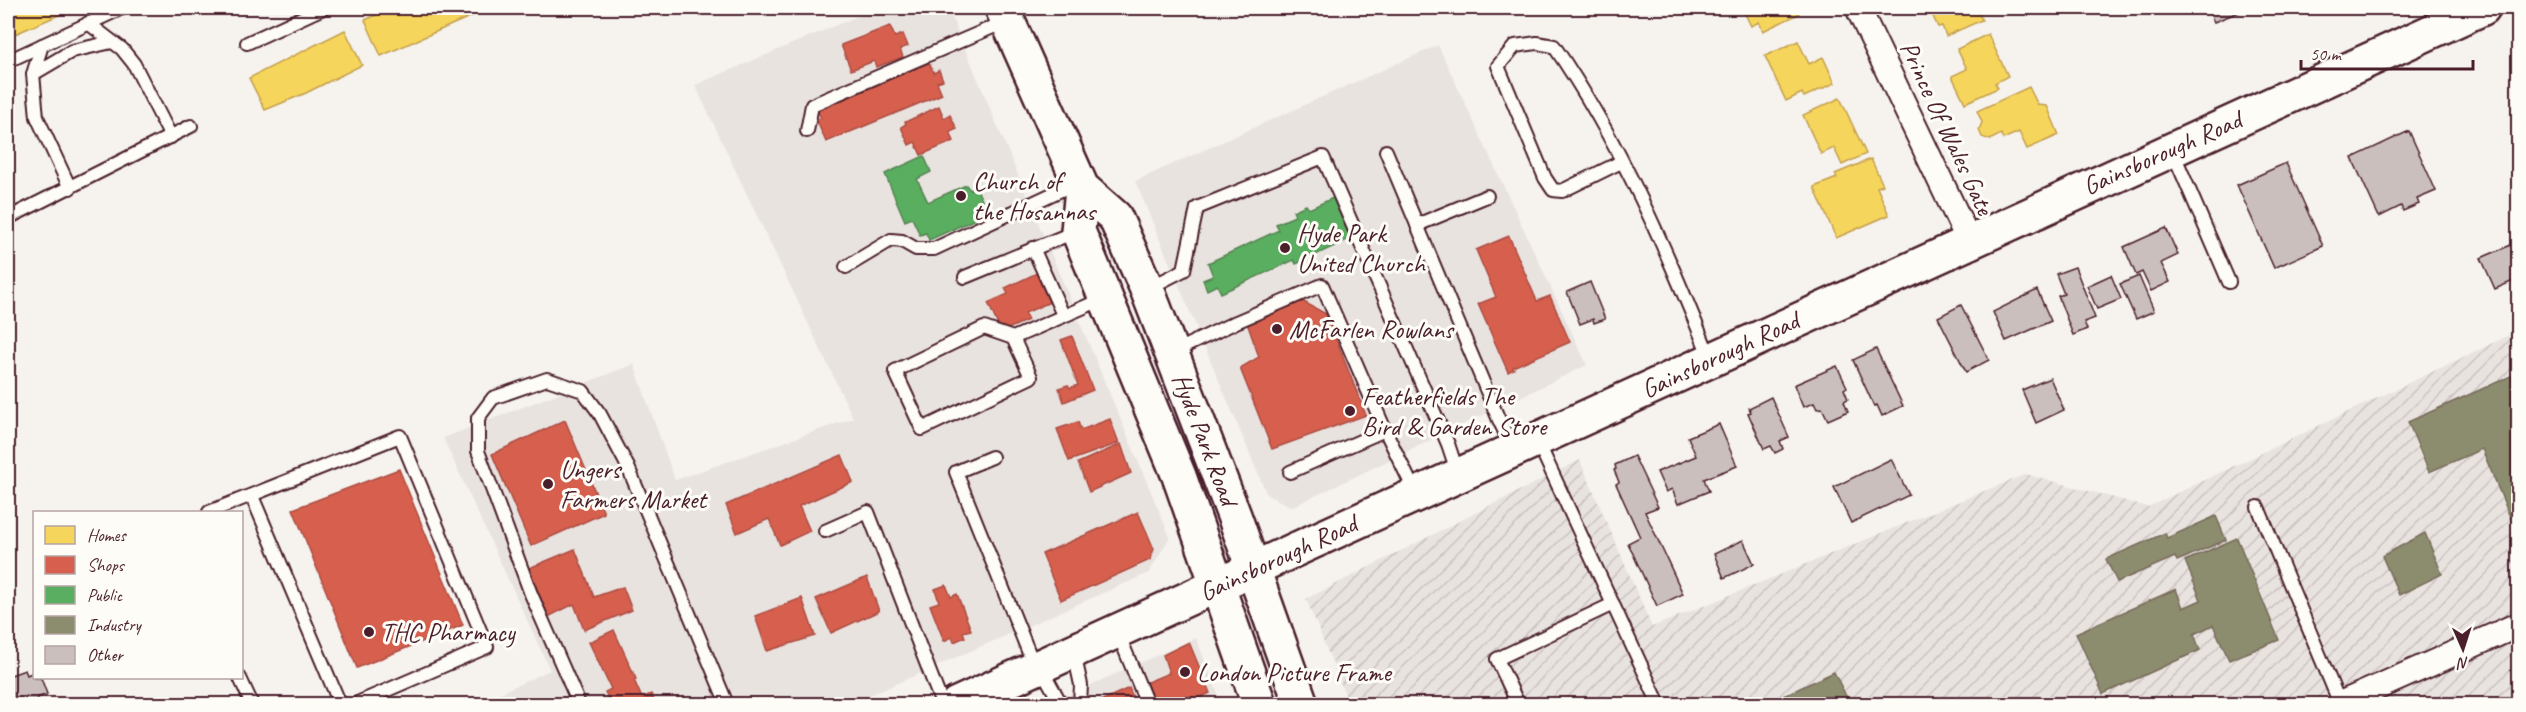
<svg xmlns="http://www.w3.org/2000/svg" width="2526" height="712" font-family="Caveat,sans-serif">
  <style>
    .built { fill: #e9e3e0 }
    .industrial { fill: url(#industrial-furrows) }
    .homes { fill: #f6d55c; stroke: #c29e4d; stroke-width: 1.5 }
    .shops { fill: #d6604d; stroke: #ac4c43; stroke-width: 1.5 }
    .public { fill: #5aae61; stroke: #558351; stroke-width: 1.5 }
    .industry { fill: #8c8c6e; stroke: #786b5a; stroke-width: 1.5 }
    .building { fill: #cbbfbe; stroke: #4a1f2b; stroke-width: 1.5 }
    .lines { fill: none; stroke-linecap: round; stroke-linejoin: round }
    .service-casing { stroke: #4a1f2b; stroke-width: 16 }
    .minor-casing { stroke: #4a1f2b; stroke-width: 28 }
    .secondary-casing { stroke: #4a1f2b; stroke-width: 38 }
    .service { stroke: #fdfcf7; stroke-width: 12 }
    .minor { stroke: #fdfcf7; stroke-width: 24 }
    .secondary { stroke: #fdfcf7; stroke-width: 33 }
    .poi-dot { fill: #4a1f2b; stroke: #fdfcf7; stroke-width: 2 }
    .labels { text-anchor: middle; dominant-baseline: central; stroke-width: 6; stroke-linejoin: round; paint-order: stroke }
    .street-label { font-size: 26px; fill: #4a1f2b; stroke: #fdfcf7 }
    .poi-label { font-size: 26px; fill: #4a1f2b; stroke: #fdfcf7; text-anchor: start }
  </style>
  <defs>
    <pattern id="industrial-furrows" width="10" height="10" patternUnits="userSpaceOnUse" patternTransform="scale(1.5)"><rect width="10" height="10" fill="#e9e3e0"/><path d="M-1 1l2-2M0 10L10 0M9 11l2-2" fill="none" stroke="#c9c2c0"/></pattern>
  </defs>
  <rect width="100%" height="100%" fill="#f6f3ef"/>
  <filter id="ink" filterUnits="userSpaceOnUse"><feTurbulence type="fractalNoise" baseFrequency=".0167" numOctaves="2"/><feDisplacementMap in="SourceGraphic" scale="12" xChannelSelector="R" yChannelSelector="G"/><feConvolveMatrix kernelMatrix="1 2 1 2 8 2 1 2 1" color-interpolation-filters="sRGB"/></filter>
  <g filter="url(#ink)">
    <g class="built">
      <polygon points="877,8 948,8 1170,537 1149,573 850,704 476,704 550,670 443,438 634,364 675,480 853,418 695,85"/>
      <polygon points="1438,45 1587,365 1292,507 1267,495 1135,181"/>
      <polygon points="1196,638 1222,704 1051,704 1050,703"/>
    </g>
    <polygon class="industrial" points="2518,331 2518,704 1349,704 1306,599 1580,460 1652,627 2026,474 2148,507"/>
    <g class="homes">
      <polygon points="8,8 75,8 8,37"/>
      <polygon points="392,8 490,8 381,56 365,20"/>
      <polygon points="1742,8 1796,8 1799,14 1763,31 1759,22 1751,26"/>
      <polygon points="1929,8 1976,8 1982,20 1946,36 1942,26 1938,27"/>
      <polygon points="345,30 362,65 306,93 265,110 249,78"/>
      <polygon points="1988,34 2008,76 1995,83 1998,88 1965,103 1952,76 1967,69 1957,49"/>
      <polygon points="1798,41 1809,64 1823,57 1835,83 1804,97 1802,93 1786,101 1765,56"/>
      <polygon points="2029,87 2038,105 2047,106 2059,135 2027,149 2019,132 2003,139 2001,134 1990,140 1982,137 1979,130 1982,122 1977,111"/>
      <polygon points="1840,98 1866,154 1842,165 1834,148 1821,154 1803,115"/>
      <polygon points="1871,159 1883,185 1877,187 1889,215 1836,238 1814,187 1837,178 1835,174"/>
    </g>
    <g class="shops">
      <polygon points="890,26 895,37 903,34 908,46 900,49 903,57 876,67 874,61 851,70 841,45"/>
      <polygon points="929,63 934,73 939,70 943,80 937,82 942,94 826,142 816,119 821,118 818,112 821,109"/>
      <polygon points="939,106 944,118 950,115 957,129 950,132 954,141 921,155 915,142 909,145 901,127 906,124 905,122"/>
      <polygon points="1509,236 1537,301 1550,296 1570,342 1513,367 1514,369 1508,372 1478,304 1496,297 1476,250"/>
      <polygon points="1037,273 1050,302 1025,313 1028,320 1001,332 988,303 1008,294 1005,288"/>
      <polygon points="1302,301 1326,314 1366,415 1272,449 1240,368 1259,357 1246,320"/>
      <polygon points="1072,336 1093,390 1064,402 1059,388 1068,385 1070,388 1078,385 1061,340"/>
      <polygon points="1110,419 1119,443 1069,461 1057,429 1078,422 1081,430"/>
      <polygon points="565,420 604,513 531,546 492,454"/>
      <polygon points="1121,444 1131,473 1089,492 1078,463"/>
      <polygon points="842,455 853,482 799,506 810,531 780,545 769,519 737,533 726,505"/>
      <polygon points="399,469 463,625 357,668 293,509"/>
      <polygon points="1138,512 1154,549 1150,560 1061,600 1042,554"/>
      <polygon points="575,549 594,597 623,587 632,610 584,630 574,604 548,617 527,569"/>
      <polygon points="867,577 879,611 831,633 816,599"/>
      <polygon points="946,585 951,597 957,594 971,630 963,632 965,637 954,642 952,637 944,641 930,605 939,602 935,589"/>
      <polygon points="802,598 815,636 767,651 755,616"/>
      <polygon points="614,630 636,679 634,680 642,698 651,694 656,704 611,704 605,692 611,689 589,642"/>
      <polygon points="1189,642 1210,693 1186,704 1154,704 1145,683 1169,673 1163,655"/>
      <polygon points="1129,688 1136,704 1094,704"/>
    </g>
    <g class="public">
      <polygon points="924,156 931,172 917,179 928,202 966,185 970,190 976,187 985,207 980,209 982,216 929,240 926,233 920,235 912,218 905,221 885,174"/>
      <polygon points="1335,197 1354,237 1296,264 1294,260 1221,293 1217,285 1207,290 1203,280 1213,276 1208,263 1279,230 1276,224 1295,216 1293,211 1306,205 1309,209"/>
    </g>
    <g class="industry">
      <polygon points="2513,375 2518,389 2517,534 2482,449 2429,472 2408,422"/>
      <polygon points="2216,516 2226,540 2177,561 2175,557 2117,582 2106,559 2165,533 2167,538"/>
      <polygon points="2425,533 2442,574 2399,595 2382,556"/>
      <polygon points="2237,538 2279,640 2229,660 2213,625 2194,634 2200,650 2103,694 2076,633 2176,589 2183,608 2201,600 2185,561"/>
      <polygon points="1834,672 1850,704 1766,704"/>
    </g>
    <g class="building">
      <polygon points="2207,8 2249,8 2214,22"/>
      <polygon points="2409,131 2436,191 2417,199 2419,204 2403,211 2401,206 2379,217 2352,158"/>
      <polygon points="2286,163 2323,246 2274,268 2237,185"/>
      <polygon points="2166,228 2178,255 2161,263 2170,282 2151,291 2142,272 2136,275 2124,247"/>
      <polygon points="2518,242 2518,279 2495,289 2481,258"/>
      <polygon points="2075,267 2095,318 2084,322 2087,329 2073,335 2058,296 2064,294 2056,274"/>
      <polygon points="2111,275 2121,299 2097,309 2087,286"/>
      <polygon points="2139,276 2154,311 2136,319 2120,284"/>
      <polygon points="1590,282 1605,319 1594,323 1593,319 1580,324 1567,292"/>
      <polygon points="2037,290 2051,321 2006,341 1993,312"/>
      <polygon points="1961,305 1989,360 1966,372 1938,317"/>
      <polygon points="1876,349 1903,406 1882,416 1877,405 1874,406 1853,360"/>
      <polygon points="1837,366 1847,387 1844,389 1848,399 1844,401 1848,411 1828,420 1822,408 1817,409 1814,403 1803,407 1794,385"/>
      <polygon points="2050,378 2064,410 2036,423 2022,390"/>
      <polygon points="1771,397 1789,437 1780,441 1783,449 1775,453 1771,446 1764,449 1748,413 1751,412 1749,408"/>
      <polygon points="1719,424 1737,466 1704,479 1709,491 1678,504 1672,489 1666,492 1657,472 1696,456 1688,437"/>
      <polygon points="1634,456 1658,507 1645,512 1683,594 1657,606 1628,543 1640,537 1616,484 1619,482 1614,470 1616,469 1615,465"/>
      <polygon points="1891,459 1909,495 1851,523 1834,487"/>
      <polygon points="1743,540 1754,564 1724,578 1714,554"/>
      <polygon points="25,670 27,675 34,672 34,678 41,678 47,694 37,698 38,703 35,704 8,704 8,676"/>
    </g>
    <g class="lines">
      <g class="service-casing">
        <g id="service">
          <polyline points="88,23 122,49 134,64 171,137"/>
          <polyline points="247,43 323,8"/>
          <polyline points="42,45 33,74 37,117 70,188"/>
          <polyline points="8,61 122,8"/>
          <polyline points="33,74 72,51 112,42"/>
          <polyline points="807,131 812,105 1007,21"/>
          <polyline points="2172,150 2229,282"/>
          <polyline points="1386,151 1499,420 1513,449"/>
          <path d="M1621 162 1562 191 1553 190 1545 178 1498 66 1515 46 1537 43 1554 46C1620 142 1667 251 1710 358"/>
          <polyline points="8,218 191,126"/>
          <polyline points="1417,225 1487,196"/>
          <polyline points="1033,248 1063,315"/>
          <polyline points="846,267 891,240 902,241 916,249 934,249 1078,182"/>
          <polyline points="965,277 1077,231"/>
          <polyline points="1147,289 1184,270 1197,208 1323,157 1448,444 1458,474"/>
          <polyline points="1013,338 984,328 895,371 922,429 1031,377 1013,338 1105,298"/>
          <polyline points="1171,353 1236,322 1322,285 1385,430 1416,494"/>
          <polyline points="1537,440 1659,704"/>
          <polyline points="992,457 956,472 1035,668"/>
          <polyline points="1290,472 1385,430"/>
          <polyline points="252,496 340,704"/>
          <polyline points="2258,507 2340,704"/>
          <polyline points="209,512 400,436 487,647 355,704"/>
          <polyline points="825,531 868,512 942,704"/>
          <polyline points="1118,633 1147,704"/>
          <polyline points="1074,653 1081,685 1080,704"/>
          <polyline points="1041,668 1061,704"/>
          <polyline points="240,678 252,704"/>
          <polyline points="579,704 531,594 478,451 478,418 493,398 547,379 583,391 600,414 628,467 727,704"/>
          <polyline points="1518,704 1497,659 1613,604"/>
        </g>
      </g>
      <g class="minor-casing">
        <g id="minor">
          <polyline points="1858,8 1969,241"/>
          <polyline points="2340,704 2518,625"/>
        </g>
      </g>
      <g class="secondary-casing">
        <g id="secondary">
          <polyline points="1002,8 1082,188 1115,217 1147,289 1235,518 1301,704"/>
          <polyline points="1082,188 1078,231 1179,476 1259,704"/>
          <polyline points="957,704 2483,8"/>
        </g>
      </g>
      <use href="#service" class="service"/>
      <use href="#minor" class="minor"/>
      <use href="#secondary" class="secondary"/>
    </g>
  </g>
  <g class="poi-dot">
    <circle cx="961" cy="196" r="6"/>
    <circle cx="1285" cy="248" r="6"/>
    <circle cx="1277" cy="329" r="6"/>
    <circle cx="1350" cy="411" r="6"/>
    <circle cx="548" cy="484" r="6"/>
    <circle cx="369" cy="632" r="6"/>
    <circle cx="1185" cy="672" r="6"/>
  </g>
  <g class="labels">
    <g class="street-label">
      <text transform="translate(1947 128) rotate(65)">Prince Of Wales Gate</text>
      <text transform="translate(2162 153) rotate(-24)">Gainsborough Road</text>
      <text transform="translate(1720 355) rotate(-25)">Gainsborough Road</text>
      <text transform="translate(1205 439) rotate(69)">Hyde Park Road</text>
      <text transform="translate(1278 558) rotate(-25)">Gainsborough Road</text>
    </g>
    <g class="poi-label">
      <text x="973" y="181">Church of<tspan x="973" dy="30">the Hosannas</tspan></text>
      <text x="1297" y="233">Hyde Park<tspan x="1297" dy="30">United Church</tspan></text>
      <text x="1289" y="329">McFarlen Rowlans</text>
      <text x="1362" y="396">Featherfields The<tspan x="1362" dy="30">Bird &amp; Garden Store</tspan></text>
      <text x="560" y="469">Ungers<tspan x="560" dy="30">Farmers Market</tspan></text>
      <text x="381" y="632">THC Pharmacy</text>
      <text x="1197" y="672">London Picture Frame</text>
    </g>
  </g>
  <rect width="2526" height="712" fill="none" stroke="#fdfcf7" stroke-width="30"/>
  <rect x="15" y="15" width="2496" height="682" fill="none" stroke="#4a1f2b" stroke-width="2" filter="url(#ink)"/>
  <rect x="33" y="511" width="210" height="168" fill="#fdfcf7" stroke="#b5a4a5" stroke-width="1.5"/>
  <rect x="45" y="526" width="30" height="18" fill="#f6d55c" stroke="#b5a4a5" stroke-width="1.5"/>
  <text x="87" y="541" font-size="18" fill="#4a1f2b">Homes</text>
  <rect x="45" y="556" width="30" height="18" fill="#d6604d" stroke="#b5a4a5" stroke-width="1.5"/>
  <text x="87" y="571" font-size="18" fill="#4a1f2b">Shops</text>
  <rect x="45" y="586" width="30" height="18" fill="#5aae61" stroke="#b5a4a5" stroke-width="1.5"/>
  <text x="87" y="601" font-size="18" fill="#4a1f2b">Public</text>
  <rect x="45" y="616" width="30" height="18" fill="#8c8c6e" stroke="#b5a4a5" stroke-width="1.5"/>
  <text x="87" y="631" font-size="18" fill="#4a1f2b">Industry</text>
  <rect x="45" y="646" width="30" height="18" fill="#cbbfbe" stroke="#b5a4a5" stroke-width="1.5"/>
  <text x="87" y="661" font-size="18" fill="#4a1f2b">Other</text>
  <g transform="translate(2463 649) rotate(177)" stroke="#fdfcf7" stroke-width="4.5" paint-order="stroke">
  <path d="M0-4.5L10 22L0 15L-10 22Z" fill="#4a1f2b"/>
  <text y="-9" font-size="16" font-weight="bold" text-anchor="middle" fill="#4a1f2b">N</text>
  </g>
  <path d="M2301 60v9h172v-9" fill="none" stroke="#4a1f2b" stroke-width="3"/>
  <text x="2310" y="60" font-size="18" fill="#4a1f2b" stroke="#fdfcf7" stroke-width="4.5" paint-order="stroke">50 m</text>
</svg>
